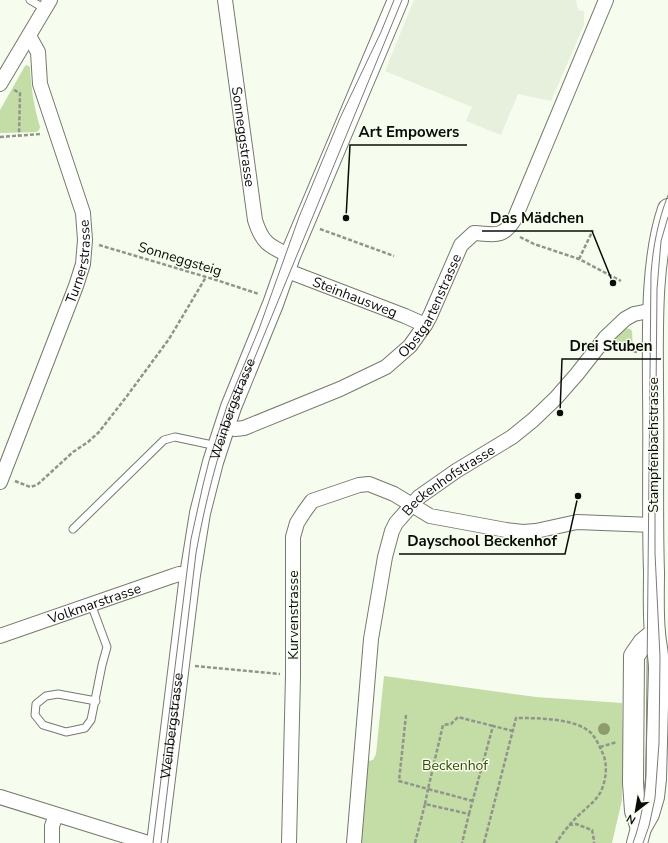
<svg xmlns="http://www.w3.org/2000/svg" width="668" height="843" viewBox="0 0 668 843" font-family="'Nunito Sans',sans-serif">
<style>
.built{fill:#e6f0dc}
.green{fill:#c4dca6}
.lines{fill:none;stroke-linecap:round;stroke-linejoin:round}
.lane-casing{stroke:#747a6d;stroke-width:9}
.street-casing{stroke:#747a6d;stroke-width:16}
.secondary-casing{stroke:#747a6d;stroke-width:22}
.path{stroke:#90958b;stroke-width:2.5;stroke-dasharray:4 2;stroke-linecap:butt}
.lane{stroke:#fff;stroke-width:7}
.street{stroke:#fff;stroke-width:14}
.secondary{stroke:#fff;stroke-width:20}
.tram{stroke:#797d74;stroke-width:1}
.tree{fill:#8c9c6b}
.labels{text-anchor:middle;dominant-baseline:central;stroke-width:3;stroke-linejoin:round;paint-order:stroke}
.street-label{font-size:14px;fill:#0a0c08;stroke:#f6fdee}
.park-label{font-size:14px;fill:#354c00;stroke:#f6fdee}
.leader{fill:none;stroke:#0a0c08;stroke-width:1.5}
.callout-dot{fill:#0a0c08;stroke:#f6fdee;stroke-width:1.5}
.callout-label{font-size:15px;text-anchor:middle;font-weight:bold;fill:#0a0c08;stroke:#f6fdee;stroke-width:3;stroke-linejoin:round;paint-order:stroke}
</style>
<rect width="100%" height="100%" fill="#f6fdee"/>
<polygon class="built" points="414,0 576,0 578,10 584,11 584,25 551,101 518,94 501,135 466,121 472,107 385,71"/>
<g class="green">
<path d="M 27,65 L 30,67 C 31,88 34,107 40,127 L 39,130 L 37,132 L 0,133 L 0,110 L 25,66 Z"/>
<polygon points="625,328 630,329 632,331 633,349 620,347 610,343"/>
<polygon points="384,676 536,697 622,703 623,741 622,800 612,843 359,843 368,761 373,760 376,754"/>
</g>
<g class="lines">
<defs>
<g id="lane">
<polyline points="30,0 45,9"/>
<polyline points="73,529 164,440 175,437 217,446"/>
<polyline points="91,604 107,647 102,665 91,720 85,728 66,732 43,725 35,715 36,704 46,696 58,694 96,701"/>
</g>
<g id="street">
<path id="s1" d="M 225,0 L 255,220 C 262,243 269,246 290,256"/>
<polyline points="0,84 50,0"/>
<path id="s2" d="M 285,270 L 405,316 L 425,325"/>
<path id="s3" d="M 224,426 L 235,429 L 244,428 L 340,389 L 386,367 L 410,346 L 425,325 L 430,316 L 461,245 L 474,233 C 494,234 502,239 514,220 L 606,0"/>
<path id="s4" d="M 0,482 L 76,286 L 83,264 L 85,240 L 83,213 L 40,84 L 38,52 L 29,36"/>
<path id="s5" d="M 0,636 L 170,577 L 179,574 L 190,575"/>
<polyline points="0,797 148,843"/>
<polyline points="52,843 52,826 56,815"/>
<polyline points="289,843 293,676 293,537 297,523 304,512 312,501 359,485 369,484 394,494 430,516 506,530 523,532 536,531 577,522 653,525"/>
<path id="s6" d="M 354,843 L 371,639 L 385,557 L 392,531 L 396,523 L 419,497 L 456,471 L 512,437 L 533,420 L 556,398 L 577,374 L 606,337 L 625,319 L 634,314 L 654,310"/>
</g>
<g id="secondary">
<polyline points="641,828 635,811 633,783 634,656 643,643 655,633"/>
<path id="s7" d="M 157,843 L 190,575 L 200,513 L 213,462 L 231,407 L 273,304 L 290,256 L 398,0"/>
<path d="M 637,843 L 641,828 L 649,814 L 654,797 L 656,779 L 659,669 C 659,656 656,645 655,633 C 653,613 654,592 654,572 C 652,511 654,451 653,390 C 653,334 650,262 668,209"/>
</g>
</defs>
<use href="#lane" class="lane-casing"/>
<use href="#street" class="street-casing"/>
<use href="#secondary" class="secondary-casing"/>
<g class="path">
<polyline points="14,90 20,93 19,136"/>
<polyline points="0,137 41,134"/>
<polyline points="320,229 394,256"/>
<polyline points="520,237 534,244 579,259 621,281"/>
<polyline points="99,245 213,279 259,294"/>
<polyline points="579,259 593,230"/>
<polyline points="616,348 637,352"/>
<polyline points="15,481 30,487 37,485 73,452 88,442 99,432 127,396 169,339 206,277"/>
<polyline points="195,666 280,674"/>
<polyline points="406,715 399,781 428,789 425,804"/>
<polyline points="600,747 617,742"/>
<polyline points="473,801 428,789 443,725 451,724 458,717 493,726"/>
<polyline points="469,814 493,726 513,731"/>
<polyline points="569,825 576,824 592,830 594,840 594,843"/>
<polyline points="415,843 425,804 469,814 462,843"/>
<path d="M 484,843 L 516,718 C 536,718 576,718 591,733 C 596,738 600,747 603,754 C 608,765 606,782 600,793 C 595,802 587,807 579,815 C 570,823 563,833 556,843"/>
</g>
<use href="#lane" class="lane"/>
<use href="#street" class="street"/>
<use href="#secondary" class="secondary"/>
<g class="tram">
<polyline points="153,843 191,539 203,485 209,461 227,406 259,329 299,217 340,118 381,32 394,0"/>
<path d="M 161,843 L 196,553 C 205,503 217,456 234,408 L 402,0"/>
<path d="M 633,843 C 641,821 645,799 646,775 L 651,274 C 653,246 658,221 668,195"/>
<polyline points="643,843 649,826 655,798 659,743 660,657 655,553 655,498 657,289 661,241 668,217"/>
</g>
</g>
<circle class="tree" cx="604" cy="729" r="6"/>
<g class="labels">
<g class="street-label">
<text stroke="none"><textPath href="#s1" startOffset="138">Sonneggstrasse</textPath></text>
<text transform="translate(180 259) rotate(17)">Sonneggsteig</text>
<text stroke="none"><textPath href="#s4" startOffset="235">Turnerstrasse</textPath></text>
<text stroke="none"><textPath href="#s2" startOffset="75">Steinhausweg</textPath></text>
<text stroke="none"><textPath href="#s3" startOffset="252">Obstgartenstrasse</textPath></text>
<text stroke="none"><textPath href="#s7" startOffset="442">Weinbergstrasse</textPath></text>
<text transform="translate(653 445) rotate(-90)">Stampfenbachstrasse</text>
<text stroke="none"><textPath href="#s6" startOffset="392">Beckenhofstrasse</textPath></text>
<text stroke="none"><textPath href="#s5" startOffset="100">Volkmarstrasse</textPath></text>
<text transform="translate(293 615) rotate(-90)">Kurvenstrasse</text>
<text stroke="none"><textPath href="#s7" startOffset="118">Weinbergstrasse</textPath></text>
</g>
<g class="park-label">
<text x="455" y="765">Beckenhof</text>
</g>
</g>
<path class="leader" d="M346 218L350 145H467M613 283L592 231H482M560 413L562 359H661M578 496L565 554H399"/>
<g class="callout-dot">
<circle cx="346" cy="218" r="4"/>
<circle cx="613" cy="283" r="4"/>
<circle cx="560" cy="413" r="4"/>
<circle cx="578" cy="496" r="4"/>
</g>
<g class="callout-label">
<text x="409" y="137">Art Empowers</text>
<text x="537" y="223">Das Mädchen</text>
<text x="611" y="351">Drei Stuben</text>
<text x="482" y="546">Dayschool Beckenhof</text>
</g>
<g transform="translate(636 811) rotate(211)" stroke="#f6fdee" stroke-width="3" paint-order="stroke">
<path d="M0-3L7 15L0 10L-7 15Z" fill="#0a0c08"/>
<text y="-6" font-size="11" font-weight="bold" text-anchor="middle" fill="#0a0c08">N</text>
</g>
</svg>
